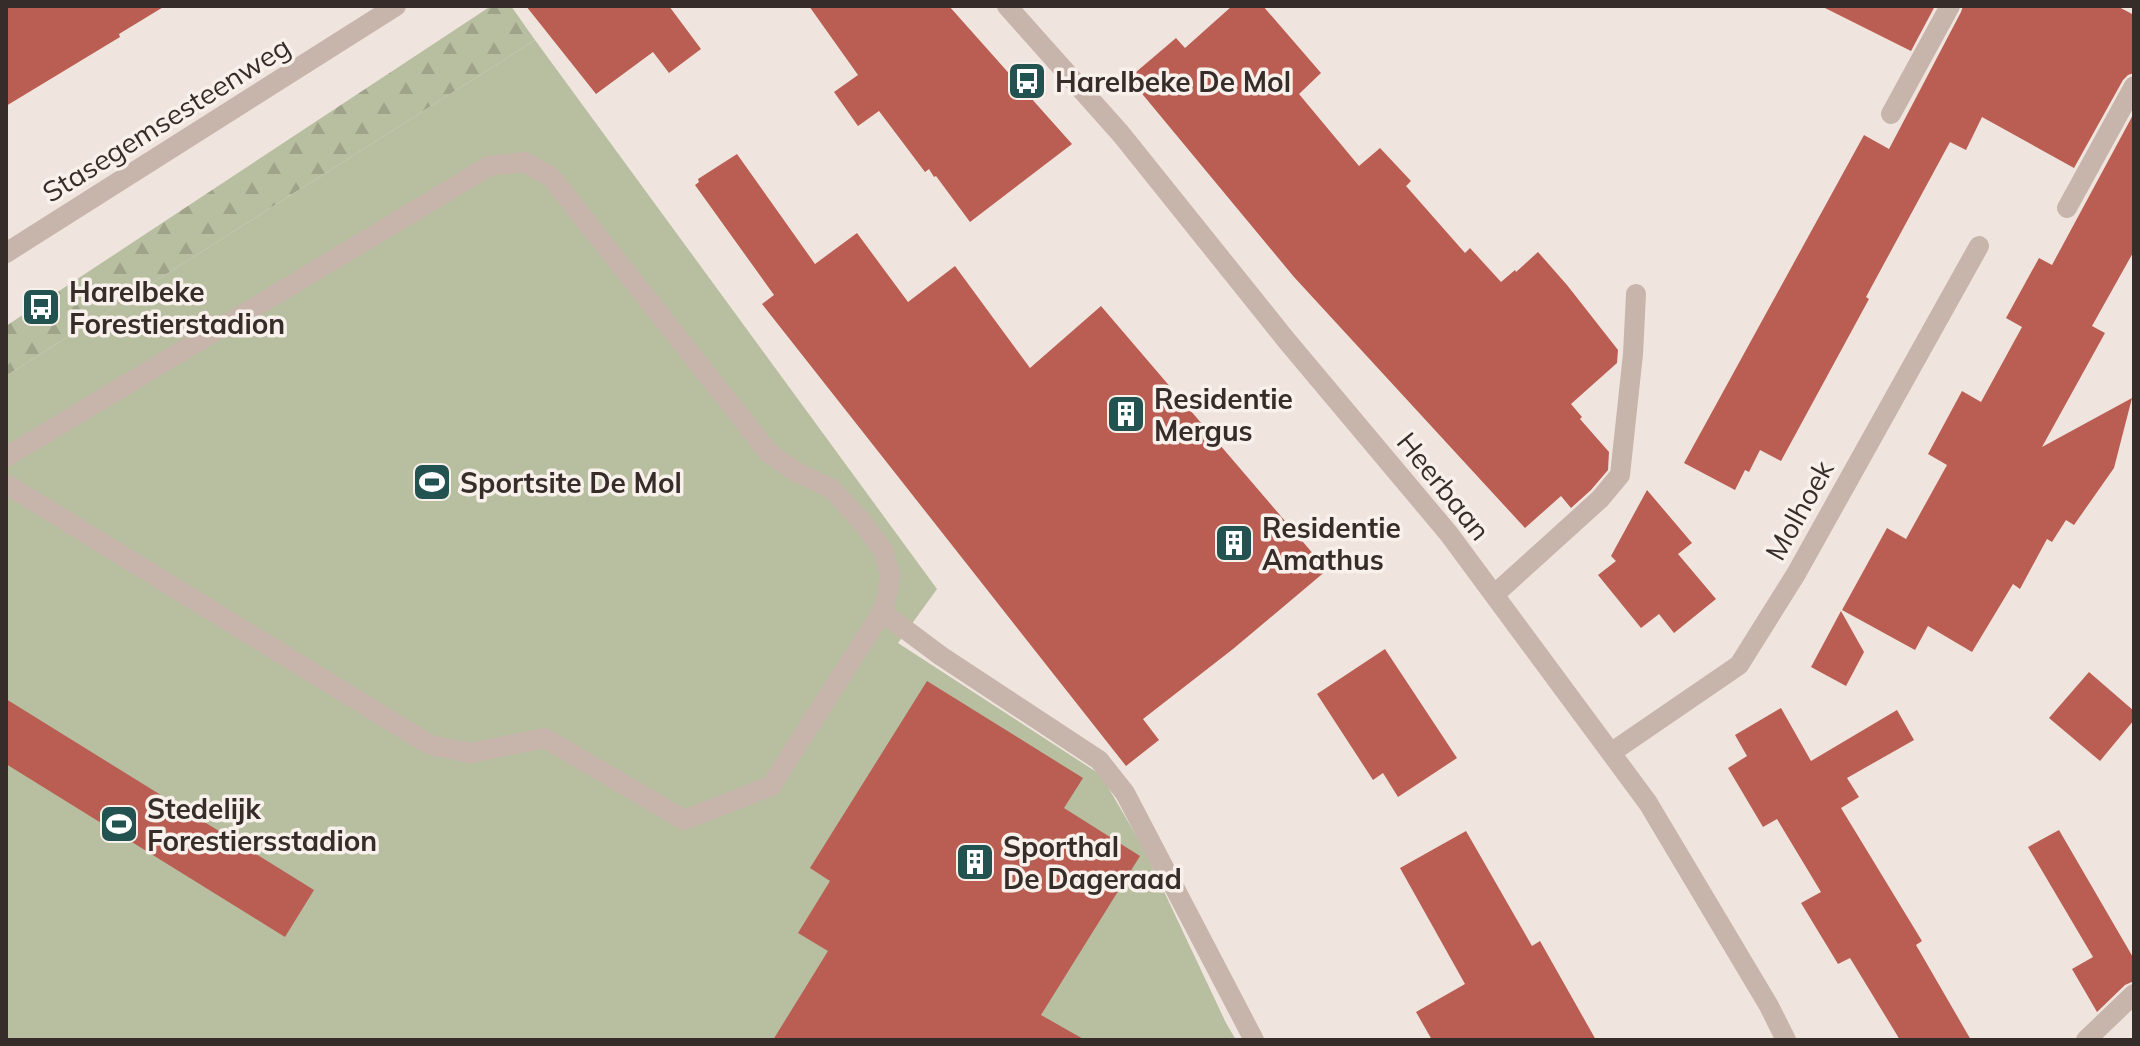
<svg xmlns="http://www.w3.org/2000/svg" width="2140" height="1046" viewBox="0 0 2140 1046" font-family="Mulish,sans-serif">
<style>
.forest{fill:url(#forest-firs)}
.garden{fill:#b8bea0}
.building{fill:#ba5e53}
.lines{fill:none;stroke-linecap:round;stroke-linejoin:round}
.service{stroke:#c7b4ab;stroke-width:20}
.minor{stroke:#c7b4ab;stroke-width:20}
.tertiary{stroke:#c7b4ab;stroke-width:20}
.labels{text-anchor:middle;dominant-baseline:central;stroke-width:7;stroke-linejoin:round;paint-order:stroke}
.poi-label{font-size:28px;font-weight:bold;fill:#362c2a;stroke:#f8f0ea;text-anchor:start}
.street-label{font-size:28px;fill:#362c2a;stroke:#f8f0ea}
</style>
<defs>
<pattern id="forest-firs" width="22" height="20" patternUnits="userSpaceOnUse" patternTransform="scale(2)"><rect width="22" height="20" fill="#b8bea0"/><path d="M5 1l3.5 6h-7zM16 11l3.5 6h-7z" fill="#9fa38a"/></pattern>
</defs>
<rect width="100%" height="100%" fill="#f0e5de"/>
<polygon class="forest" points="491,6 511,6 535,40 6,376 6,326"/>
<polygon class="garden" points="535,40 937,589 898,643 1101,775 1144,849 1226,1023 1236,1040 6,1040 6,376"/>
<g class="building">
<polygon points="6,6 165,6 119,34 120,37 6,106"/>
<polygon points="526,6 669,6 701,49 669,73 653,52 596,94"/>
<polygon points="809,6 949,6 1072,144 970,222 936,176 934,177 929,169 925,172 879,111 858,126 834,92 858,75"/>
<polygon points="1232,6 1263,6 1321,73 1299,94 1359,166 1380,148 1411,181 1406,186 1465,253 1470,248 1501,282 1515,270 1516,272 1538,252 1567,285 1618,350 1617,363 1571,404 1582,417 1580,419 1609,452 1608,470 1591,490 1571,508 1561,496 1525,528 1294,277 1129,78 1176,38 1185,48"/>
<polygon points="1821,6 1935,6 1911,51"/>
<polygon points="1963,6 2117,6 2134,15 2134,73 2128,75 2123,80 2074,168 1982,117 1966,150 1950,142 1866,297 1869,299 1781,461 1760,450 1749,472 1745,470 1735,490 1684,463 1864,135 1889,149 1961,12"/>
<polygon points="2134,113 2134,251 2092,326 2105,333 2042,447 2132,398 2114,468 2074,525 2066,520 2052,542 2047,539 2020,589 2013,584 1972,652 1928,626 1915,650 1842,610 1887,528 1906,539 1947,465 1928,454 1962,391 1981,402 2022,327 2006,318 2039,258 2052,265"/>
<polygon points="737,154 815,264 857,233 908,302 955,266 1030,368 1101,306 1327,570 1233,649 1143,719 1159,740 1126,766 762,304 774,295 695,185 699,182 698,179"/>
<polygon points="1647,490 1692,543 1678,554 1716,599 1674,633 1659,614 1641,628 1598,575 1616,561 1611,556"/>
<polygon points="1841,611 1864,652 1846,686 1811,667"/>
<polygon points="1385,649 1457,758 1398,797 1383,773 1373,780 1317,694"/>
<polygon points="2089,672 2134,711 2134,720 2100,761 2049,718"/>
<polygon points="927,681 1083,778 1064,808 1140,856 1041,1015 1085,1040 773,1040 828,951 798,933 830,881 810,868"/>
<polygon points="6,699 314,890 285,937 6,764"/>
<polygon points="1781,708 1811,761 1897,710 1914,740 1847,778 1859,797 1841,808 1922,941 1916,945 1971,1040 1900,1040 1850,958 1838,964 1801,903 1821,892 1777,819 1763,827 1728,768 1747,756 1735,735"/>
<polygon points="2059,830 2134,959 2134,981 2125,985 2097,1012 2072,969 2093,957 2028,847"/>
<polygon points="1466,831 1532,946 1540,941 1596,1040 1432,1040 1416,1012 1465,984 1400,868"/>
</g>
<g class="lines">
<g class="service">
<polyline points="6,457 489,166 525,162 551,177 769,453 796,472 832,489 863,523 884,552 890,576 886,601 882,612 771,786 684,820 545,738 470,753 430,745 6,484"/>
<polyline points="1495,594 1600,499 1620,475 1633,354 1636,294"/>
<polyline points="882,612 941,656 1099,760 1125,793 1254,1040"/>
<polyline points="2086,1040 2134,994"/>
</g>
<g class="minor">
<polyline points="1891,114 1950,6"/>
<polyline points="2067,208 2134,86"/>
<polyline points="1612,752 1739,665 1796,574 1979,246"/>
</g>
<g class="tertiary">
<polyline points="1007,6 1121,134 1287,341 1449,534 1648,803 1769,1006 1786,1040"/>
<polyline points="6,253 396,6"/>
</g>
</g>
<defs>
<symbol id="bus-square" viewBox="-11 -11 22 22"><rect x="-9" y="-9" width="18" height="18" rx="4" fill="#235350" stroke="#f8f0ea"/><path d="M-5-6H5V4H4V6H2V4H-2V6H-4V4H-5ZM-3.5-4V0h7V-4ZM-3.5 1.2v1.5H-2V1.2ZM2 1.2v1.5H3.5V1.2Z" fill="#fff"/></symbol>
<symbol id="building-square" viewBox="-11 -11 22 22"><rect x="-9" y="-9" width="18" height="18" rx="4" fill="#235350" stroke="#f8f0ea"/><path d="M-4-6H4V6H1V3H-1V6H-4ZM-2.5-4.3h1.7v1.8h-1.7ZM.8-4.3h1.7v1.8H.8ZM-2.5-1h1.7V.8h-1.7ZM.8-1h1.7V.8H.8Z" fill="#fff"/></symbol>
<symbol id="stadium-square" viewBox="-11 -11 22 22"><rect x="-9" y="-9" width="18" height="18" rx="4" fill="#235350" stroke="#f8f0ea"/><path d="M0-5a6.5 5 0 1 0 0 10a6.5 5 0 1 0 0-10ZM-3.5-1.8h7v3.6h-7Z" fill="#fff"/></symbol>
</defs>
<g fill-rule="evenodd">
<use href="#bus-square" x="1005" y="59" width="44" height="44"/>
<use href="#bus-square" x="19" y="285" width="44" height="44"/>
<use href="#building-square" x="1104" y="392" width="44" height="44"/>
<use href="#stadium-square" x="410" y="460" width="44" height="44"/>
<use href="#building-square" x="1212" y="521" width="44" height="44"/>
<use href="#stadium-square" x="97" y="802" width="44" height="44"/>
<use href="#building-square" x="953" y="840" width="44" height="44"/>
</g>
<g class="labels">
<g class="poi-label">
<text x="1055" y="81">Harelbeke De Mol</text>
<text x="69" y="291">Harelbeke<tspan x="69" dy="32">Forestierstadion</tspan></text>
<text x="1154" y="398">Residentie<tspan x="1154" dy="32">Mergus</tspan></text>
<text x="460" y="482">Sportsite De Mol</text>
<text x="1262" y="527">Residentie<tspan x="1262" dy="32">Amathus</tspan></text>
<text x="147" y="808">Stedelijk<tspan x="147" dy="32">Forestiersstadion</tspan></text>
<text x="1003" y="846">Sporthal<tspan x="1003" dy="32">De Dageraad</tspan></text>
</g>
<g class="street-label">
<text transform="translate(166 119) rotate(-32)">Stasegemsesteenweg</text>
<text transform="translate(1444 486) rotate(51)">Heerbaan</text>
<text transform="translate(1799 510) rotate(-61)">Molhoek</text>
</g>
</g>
<rect width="2140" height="1046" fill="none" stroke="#362c2a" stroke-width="16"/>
</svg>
